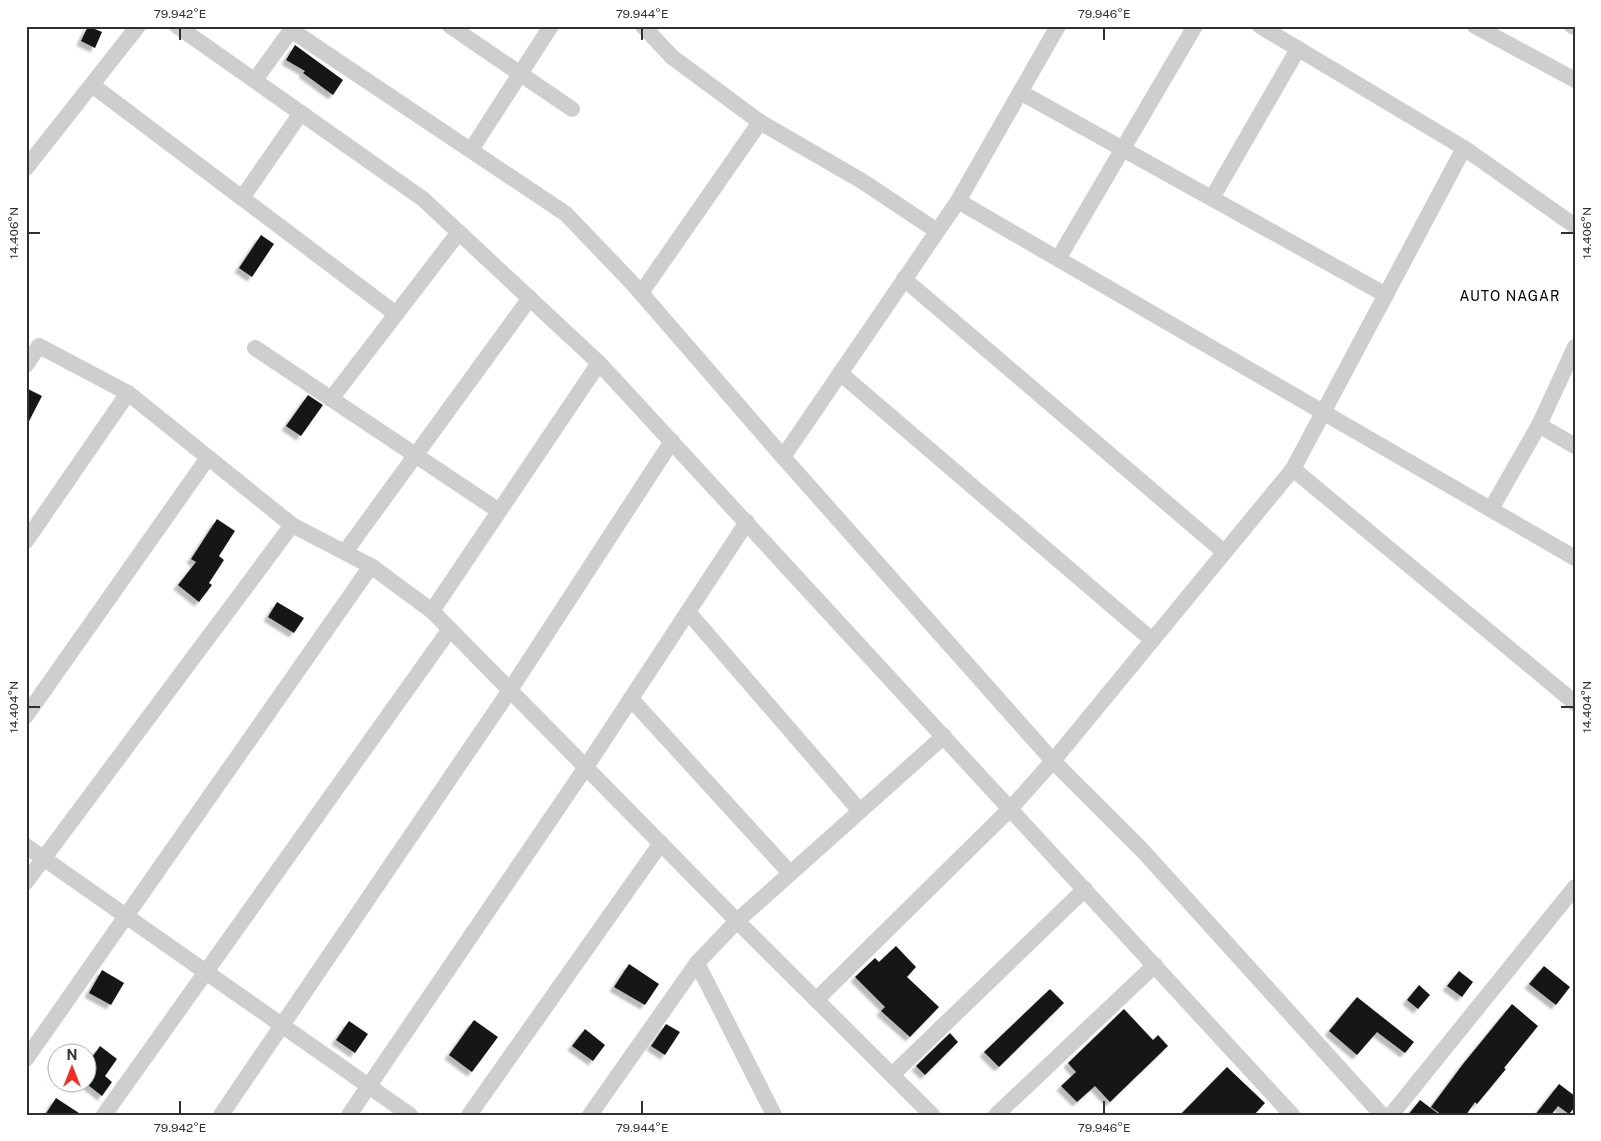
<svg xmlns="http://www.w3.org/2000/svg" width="1601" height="1141" viewBox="0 0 1601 1141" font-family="'Public Sans',sans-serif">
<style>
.building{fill:#181818;filter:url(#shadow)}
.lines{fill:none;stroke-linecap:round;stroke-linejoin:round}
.minor{stroke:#cecece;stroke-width:16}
.ticks{fill:none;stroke:#313131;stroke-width:2}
.labels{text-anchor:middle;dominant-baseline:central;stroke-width:5;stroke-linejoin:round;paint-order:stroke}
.neighbourhood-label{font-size:14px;letter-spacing:1px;fill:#000;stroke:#fff}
.neatline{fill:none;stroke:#313131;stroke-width:2}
.ticks-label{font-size:12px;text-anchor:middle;fill:#313131}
</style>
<defs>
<filter id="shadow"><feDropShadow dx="-4.5" dy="4.5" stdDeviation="1" flood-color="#0004"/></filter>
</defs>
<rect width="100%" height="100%" fill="#fff"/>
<g class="building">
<polygon points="88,26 102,32 95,48 81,41"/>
<polygon points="295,45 343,80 333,95 303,73 305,71 286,60"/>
<polygon points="261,235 274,244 252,277 239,268"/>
<polygon points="26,388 42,396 26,427"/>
<polygon points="308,395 323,405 301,436 286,426"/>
<polygon points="217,519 235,531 219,556 224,560 209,583 212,585 199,602 178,585 196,562 191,559"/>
<polygon points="277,602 304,618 294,633 268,617"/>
<polygon points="896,946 916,967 907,977 939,1007 910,1037 881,1011 885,1007 855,977 875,958 879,962"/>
<polygon points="629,964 659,984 645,1005 614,987"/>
<polygon points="1544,966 1570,987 1556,1005 1529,984"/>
<polygon points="102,970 124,983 111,1005 89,993"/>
<polygon points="1459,971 1473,982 1462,997 1447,986"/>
<polygon points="1419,985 1430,995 1418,1009 1407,1000"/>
<polygon points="1050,989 1064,1003 999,1067 984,1052"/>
<polygon points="1357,997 1414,1042 1405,1053 1377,1032 1357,1055 1329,1031"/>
<polygon points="1512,1004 1538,1026 1504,1068 1506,1069 1477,1104 1475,1102 1466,1115 1442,1115 1431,1107 1463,1064"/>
<polygon points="1124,1009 1153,1040 1158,1035 1168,1046 1110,1102 1095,1086 1077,1102 1061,1086 1076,1072 1068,1063"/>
<polygon points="474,1020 498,1037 472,1072 449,1055"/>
<polygon points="349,1021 368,1034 355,1053 336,1040"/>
<polygon points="666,1024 680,1032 665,1055 651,1046"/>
<polygon points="585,1029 605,1045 593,1061 572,1046"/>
<polygon points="950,1033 958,1042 925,1075 916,1066"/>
<polygon points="100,1046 117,1059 105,1076 112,1082 102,1096 88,1085 88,1063"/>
<polygon points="1227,1067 1265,1103 1254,1115 1180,1115"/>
<polygon points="1559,1084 1575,1096 1575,1107 1569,1114 1558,1106 1551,1115 1535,1115"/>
<polygon points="56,1098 82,1115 45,1115"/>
<polygon points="1420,1100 1440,1115 1408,1115"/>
</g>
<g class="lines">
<g class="minor">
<polyline points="177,26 423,199 599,363 1292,1115"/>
<polyline points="450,26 572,109"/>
<polyline points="643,26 672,57 760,122 862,181 937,231"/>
<polyline points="1260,26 1464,148 1575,226"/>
<polyline points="1475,26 1575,80"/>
<polyline points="1572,26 1575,27"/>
<polyline points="291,30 566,214 634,285 783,457 1053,761 1143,851 1382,1115"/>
<polyline points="255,80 294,26"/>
<polyline points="92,85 396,314"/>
<polyline points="1020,92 1386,295"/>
<polyline points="471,150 551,26"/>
<polyline points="26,168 138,26"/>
<polyline points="242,198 301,113"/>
<polyline points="1212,198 1298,49"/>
<polyline points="958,201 1575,558"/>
<polyline points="1058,259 1195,26"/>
<polyline points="904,279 1224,552"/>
<polyline points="641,293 760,122"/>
<polyline points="255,348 499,511"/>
<polyline points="599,363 432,611 737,921 932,1115"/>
<polyline points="26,365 39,346 128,393 292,525 371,566"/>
<polyline points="840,373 1152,640"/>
<polyline points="331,399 459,232"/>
<polyline points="1539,425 1575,446"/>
<polyline points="783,457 958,201 1058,26"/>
<polyline points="1293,469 1575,703"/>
<polyline points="1491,509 1539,425 1575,347"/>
<polyline points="26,541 128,393"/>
<polyline points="345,552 530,298"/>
<polyline points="688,612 860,811"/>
<polyline points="631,699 790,873"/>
<polyline points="26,716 207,459"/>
<polyline points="26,846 410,1115"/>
<polyline points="26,882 292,525"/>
<polyline points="816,1000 1011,808 1053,761 1293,469 1464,148"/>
<polyline points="26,1059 371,566 432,611"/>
<polyline points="892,1075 1085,889"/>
<polyline points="104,1115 450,629"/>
<polyline points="221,1115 510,690 672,441"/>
<polyline points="349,1115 586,767 747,522"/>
<polyline points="469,1115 661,843"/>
<polyline points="590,1115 697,963"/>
<polyline points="774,1115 697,963 737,921 944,736"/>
<polyline points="996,1115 1155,965"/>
<polyline points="1391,1115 1575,887"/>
</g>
</g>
<path class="ticks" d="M 180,28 L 180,40M 642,28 L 642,40M 1104,28 L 1104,40M 28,233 L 40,233M 1561,233 L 1574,233M 28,707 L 40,707M 1561,707 L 1574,707M 180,1101 L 180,1114M 642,1101 L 642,1114M 1104,1101 L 1104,1114"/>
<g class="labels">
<g class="neighbourhood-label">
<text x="1510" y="296">AUTO NAGAR</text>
</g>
</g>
<rect width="1601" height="1141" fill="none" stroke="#ffffff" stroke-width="55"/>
<g transform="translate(72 1068)"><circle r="24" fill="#ffffff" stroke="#adadad"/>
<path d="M0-4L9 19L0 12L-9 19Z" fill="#f52c26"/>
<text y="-8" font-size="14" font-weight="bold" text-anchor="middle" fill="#313131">N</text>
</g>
<rect x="28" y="28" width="1546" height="1086" class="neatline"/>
<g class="ticks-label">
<text x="180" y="18">79.942°E</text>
<text x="642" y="18">79.944°E</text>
<text x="1104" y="18">79.946°E</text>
<text transform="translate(14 233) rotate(-90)" y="4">14.406°N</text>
<text transform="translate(1587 233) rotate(-90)" y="4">14.406°N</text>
<text transform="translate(14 707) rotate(-90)" y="4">14.404°N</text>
<text transform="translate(1587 707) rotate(-90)" y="4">14.404°N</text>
<text x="180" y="1132">79.942°E</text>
<text x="642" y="1132">79.944°E</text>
<text x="1104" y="1132">79.946°E</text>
</g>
</svg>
